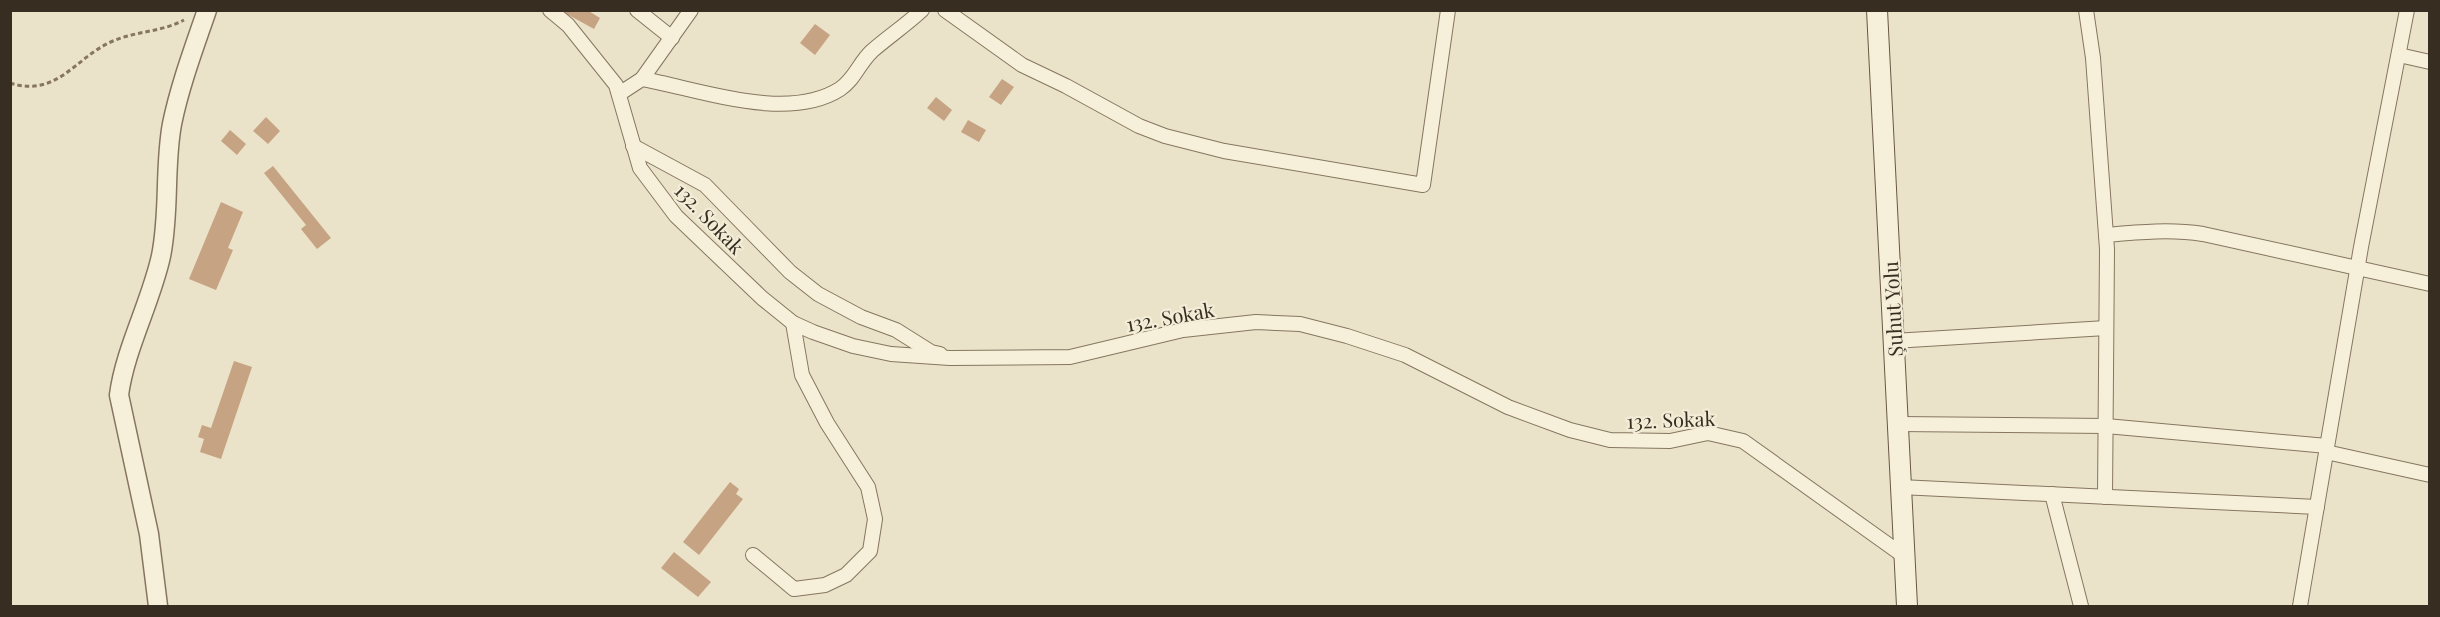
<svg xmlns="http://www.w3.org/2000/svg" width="2440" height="617" viewBox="0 0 2440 617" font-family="'Playfair Display',serif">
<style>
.building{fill:#c6a382}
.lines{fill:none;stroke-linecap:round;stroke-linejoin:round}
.minor-casing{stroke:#86765f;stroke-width:16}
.tertiary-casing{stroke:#86765f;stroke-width:21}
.secondary-casing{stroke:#685842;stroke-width:22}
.path{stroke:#86765f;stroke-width:3;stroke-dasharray:4.5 3;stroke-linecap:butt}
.minor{stroke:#f6f0db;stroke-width:14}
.tertiary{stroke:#f6f0db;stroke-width:18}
.secondary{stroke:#f6f0db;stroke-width:20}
.labels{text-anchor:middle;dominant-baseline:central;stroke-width:4.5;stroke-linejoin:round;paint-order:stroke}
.street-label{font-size:20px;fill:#372e21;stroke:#f3edd8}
</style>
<rect width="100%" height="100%" fill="#ebe3c9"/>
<g class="building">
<polygon points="567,10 587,10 600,18 594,29 565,13"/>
<polygon points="815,24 830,35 815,55 800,43"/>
<polygon points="1002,79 1014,87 1001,105 989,97"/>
<polygon points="936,97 952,110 944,121 927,108"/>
<polygon points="266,117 280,131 268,144 253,131"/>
<polygon points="968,120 986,130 979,142 961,132"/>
<polygon points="230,130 246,144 237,155 221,141"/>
<polygon points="273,166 331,238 317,249 301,229 306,225 264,173"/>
<polygon points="221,202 243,212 228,248 233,250 216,290 189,279"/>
<polygon points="234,361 252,367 221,459 200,452 204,439 198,437 202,425 211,428"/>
<polygon points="730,482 739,489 736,494 743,499 699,555 683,542"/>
<polygon points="674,552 711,582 698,597 661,568"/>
</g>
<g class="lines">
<defs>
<g id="minor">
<polyline points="550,10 568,25 616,85 640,168 676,216 762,298 793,323 813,332 853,346 891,354 950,358 1070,357 1183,330 1256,322 1300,324 1347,336 1405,355 1508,407 1570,430 1610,440 1670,441 1708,433 1743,441 1904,556"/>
<polyline points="637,10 672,38"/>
<polyline points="945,10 1022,65 1066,86 1139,126 1165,136 1224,151 1423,185 1448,10"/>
<polyline points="2086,10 2093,58 2107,249 2105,497"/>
<polyline points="2399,55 2430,62"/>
<polyline points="642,79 691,10"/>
<path d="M 619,94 L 642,79 C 699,89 787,123 840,89 C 855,79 859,63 872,51 C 888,37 906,25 922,10"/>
<polyline points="633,146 705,185 790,272 818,294 861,317 896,330 931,352 940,354"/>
<path d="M 2106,235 C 2139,232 2171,229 2203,234 L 2430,284"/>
<polyline points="1893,341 2106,328"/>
<polyline points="1897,424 2106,426 2327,446"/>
<polyline points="2326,452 2430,475"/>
<polyline points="1900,487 2317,507"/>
<polyline points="2052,494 2081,606"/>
<polyline points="753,555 794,589 825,585 846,575 870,551 875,519 868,487 827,423 802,375 793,323"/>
<polyline points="2300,606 2361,247 2407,10"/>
</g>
<path id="tertiary" d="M 158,606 L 149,534 L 119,395 C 125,349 151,302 161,256 C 170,212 164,167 172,124 C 180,85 194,48 207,10"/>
<polyline id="secondary" points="1877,10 1907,606"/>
</defs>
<use href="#minor" class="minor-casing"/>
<use href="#tertiary" class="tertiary-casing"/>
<use href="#secondary" class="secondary-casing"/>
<path class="path" d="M 10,83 C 58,98 75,57 113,41 C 136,31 162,32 184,20"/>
<use href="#minor" class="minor"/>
<use href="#tertiary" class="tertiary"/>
<use href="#secondary" class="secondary"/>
</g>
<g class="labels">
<g class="street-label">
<text transform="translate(710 218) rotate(46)">132. Sokak</text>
<text transform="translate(1892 309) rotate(-93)">Şuhut Yolu</text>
<text transform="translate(1170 316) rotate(-10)">132. Sokak</text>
<text transform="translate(1671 419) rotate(-2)">132. Sokak</text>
</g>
</g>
<rect width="2440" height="617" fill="none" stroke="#372e21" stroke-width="24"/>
</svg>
